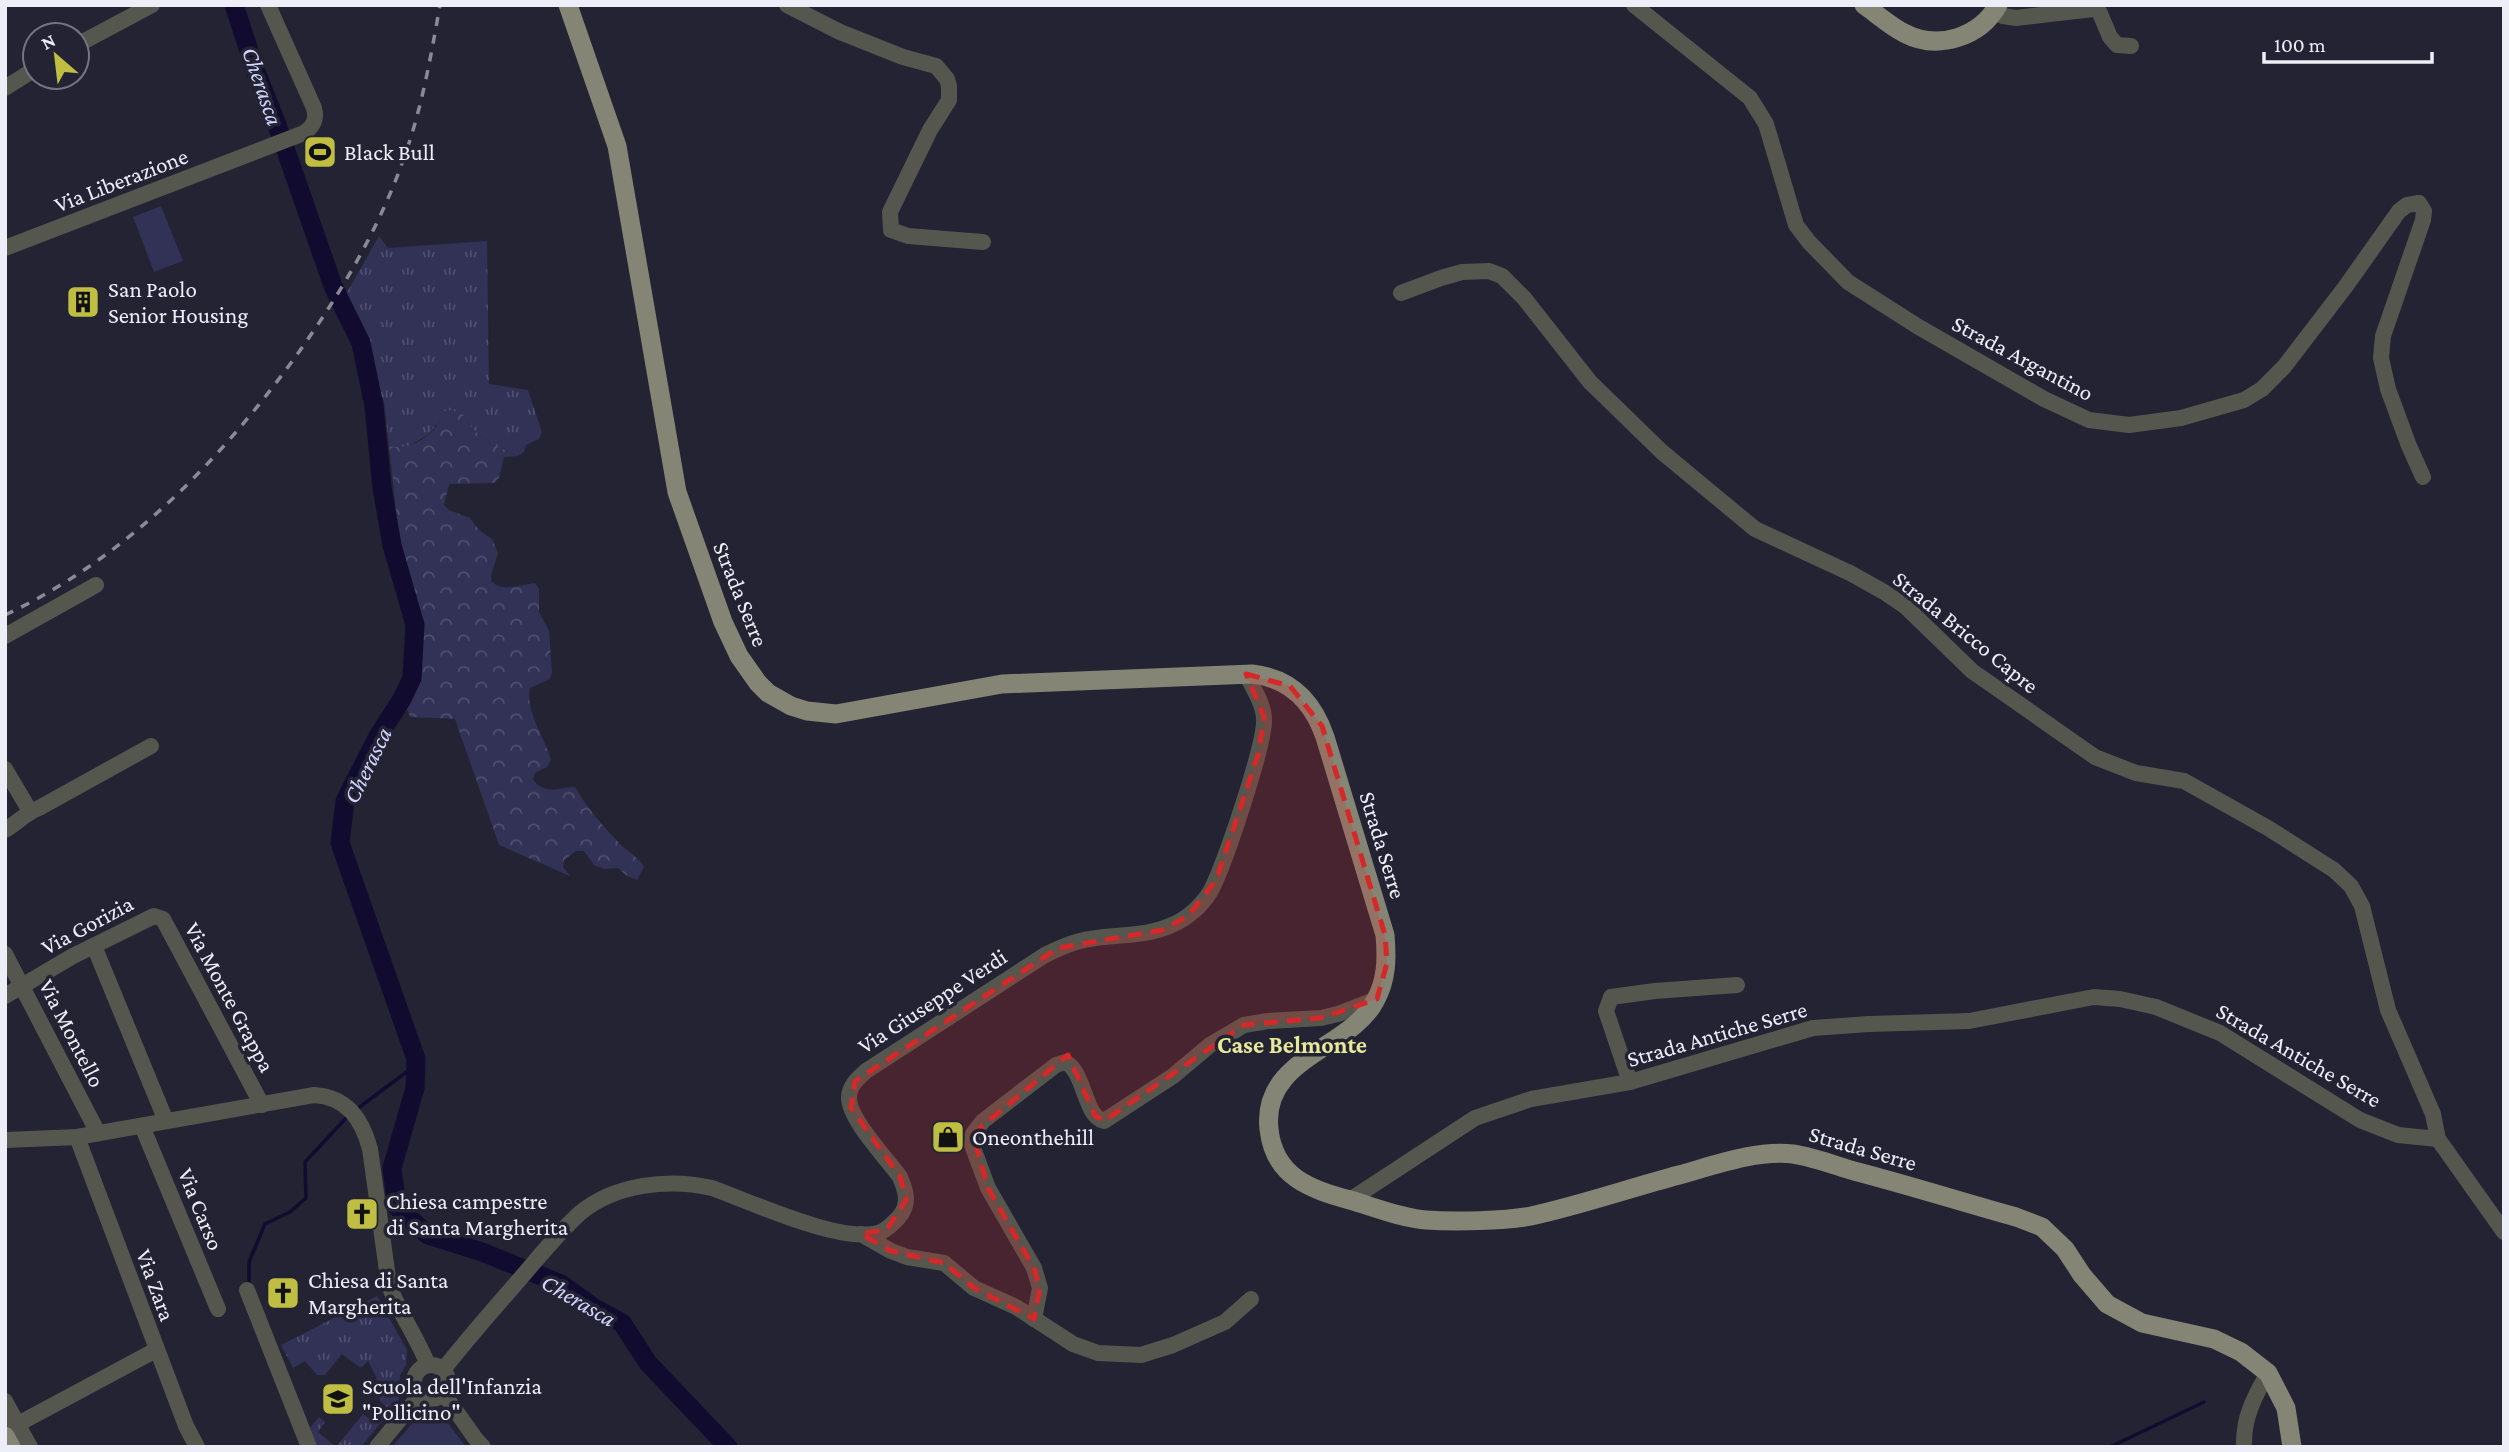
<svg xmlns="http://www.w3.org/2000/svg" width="2509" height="1452" viewBox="0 0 2509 1452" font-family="'Crimson Pro',serif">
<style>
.grass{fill:url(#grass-tufts)}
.forest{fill:url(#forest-crowns)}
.garden{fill:#323156}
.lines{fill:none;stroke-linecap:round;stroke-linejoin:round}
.stream{stroke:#110c2f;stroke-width:3.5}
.river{stroke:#110c2f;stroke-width:19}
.minor{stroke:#55564d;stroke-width:16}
.major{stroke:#848574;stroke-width:19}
.rail{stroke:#8a8a97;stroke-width:3.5;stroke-dasharray:9 9;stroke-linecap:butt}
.marked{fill:#d62828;fill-opacity:0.2;stroke:#d62828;stroke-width:5;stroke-dasharray:14 9;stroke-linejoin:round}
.labels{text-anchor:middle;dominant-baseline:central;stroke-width:7;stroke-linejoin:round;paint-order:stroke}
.poi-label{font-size:23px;fill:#eeeef9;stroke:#232333;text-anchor:start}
.street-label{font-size:23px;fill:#eeeef9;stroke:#232333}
.water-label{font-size:24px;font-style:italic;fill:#d2d4fe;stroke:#232333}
.neighbourhood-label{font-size:24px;font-weight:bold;fill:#e7e99a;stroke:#232333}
</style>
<defs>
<pattern id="grass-tufts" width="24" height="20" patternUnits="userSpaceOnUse" patternTransform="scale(1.75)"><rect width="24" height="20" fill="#323156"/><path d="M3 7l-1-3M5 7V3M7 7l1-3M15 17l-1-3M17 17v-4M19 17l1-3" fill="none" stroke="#504f6f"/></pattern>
<pattern id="forest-crowns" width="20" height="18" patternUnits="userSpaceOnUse" patternTransform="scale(1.75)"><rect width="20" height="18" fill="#323156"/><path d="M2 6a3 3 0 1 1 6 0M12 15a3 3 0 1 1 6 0" fill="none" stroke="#504f6f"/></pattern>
</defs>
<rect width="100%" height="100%" fill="#232333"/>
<g class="grass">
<path d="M 379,236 L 388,248 L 487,241 L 489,384 L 528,390 L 542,432 L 539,439 L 526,445 L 524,452 L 518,456 C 496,446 475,438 464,415 L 442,418 L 428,435 L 403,449 L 389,446 L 384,402 L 345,296 Z"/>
<polygon points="377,1296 407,1350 406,1365 400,1375 399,1400 390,1410 380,1401 376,1377 368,1361 361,1368 342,1354 325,1375 317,1375 305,1361 293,1368 281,1345"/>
<polygon points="383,1410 388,1414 361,1447 317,1447 309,1429 319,1417 325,1422 318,1432 336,1447 363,1414 373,1421"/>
</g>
<path class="forest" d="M 451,410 L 464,415 C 475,438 496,446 518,456 L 504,457 L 499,478 L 494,483 L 449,484 L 444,505 L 449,510 L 470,518 L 479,530 L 492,539 L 498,553 L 491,575 L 492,582 C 503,592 521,585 535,583 L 539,589 L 539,612 L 549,631 L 552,672 L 550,679 L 530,688 C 525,712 545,737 551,760 L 547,767 L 535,773 L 533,780 C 547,796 557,787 575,787 C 587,808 603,826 620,844 C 628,852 639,857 644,867 L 637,880 L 627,876 L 618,868 L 604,869 L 594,865 L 584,851 L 576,851 L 564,860 L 563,867 L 570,876 L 499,845 L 455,719 L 410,717 L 405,703 L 414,684 L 419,635 L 417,614 L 402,564 L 389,446 C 412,451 437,435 444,411 Z"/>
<g class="garden">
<polygon points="161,206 183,261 154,272 133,217"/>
<polygon points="431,1410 441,1414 466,1447 392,1447 421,1413"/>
</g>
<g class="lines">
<g class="stream">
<polyline points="357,1109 416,1065"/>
<polyline points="249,1284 249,1262 265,1224 290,1212 306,1198 305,1162 348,1116"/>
<polyline points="2110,1447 2204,1402"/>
</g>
<polyline class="river" points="234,5 256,72 276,122 333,286 361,343 374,406 382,488 392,545 415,625 412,678 402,699 377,738 345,801 340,843 416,1059 415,1088 392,1168 397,1207 428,1235 482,1252 561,1284 593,1307 622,1323 648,1363 728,1447"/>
<g class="minor">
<polyline points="787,5 840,32 903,57 936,66 947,79 949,86 949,100 930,130 890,212 891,230 908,236 983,242"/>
<polyline points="1634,5 1750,98 1766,124 1796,225 1809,242 1848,282 1917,326 2044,399 2089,420 2129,425 2181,418 2244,400 2262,389 2284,367 2346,286 2399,211 2407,205 2419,203 2424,211 2423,220 2383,336 2381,358 2388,389 2409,446 2423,477"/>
<polyline points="1996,9 2003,16 2016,18 2093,9 2099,11 2110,37 2117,45 2131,46"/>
<polyline points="77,45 152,5"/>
<polyline points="5,88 35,69"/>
<path d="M 5,248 L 304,133 C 314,126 317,119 314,108 L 268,5"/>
<polyline points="1401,293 1441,278 1462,272 1489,271 1502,276 1524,298 1590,382 1662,452 1755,529 1850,573 1884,592 1906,607 1972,671 2095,757 2136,773 2184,781 2268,828 2334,870 2351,886 2362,906 2388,1010 2433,1114 2438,1139 2504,1232"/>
<polyline points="5,636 96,585"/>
<polyline points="5,769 30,811"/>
<path d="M 5,830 C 17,823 27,812 39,808 L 151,746"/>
<polyline points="94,946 166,1121"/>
<polyline points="5,954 98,1133"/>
<polyline points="5,996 73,956 154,916 163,919 262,1105"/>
<polyline points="1630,1082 1606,1011 1611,997 1655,991 1737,985"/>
<polyline points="142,1126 218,1309"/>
<polyline points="77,1137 186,1426 197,1447"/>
<path d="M 5,1140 L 77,1137 L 314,1095 C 347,1097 362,1119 370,1149 L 389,1285 C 399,1313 417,1337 428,1365"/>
<polyline points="1350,1200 1475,1118 1531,1099 1630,1082 1813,1028 1869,1024 1969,1021 2094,997 2120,999 2156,1007 2220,1033 2360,1120 2398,1135 2438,1139"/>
<polyline points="861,1234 891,1251 907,1257 944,1263 974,1288 1016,1307 1073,1344 1098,1353 1141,1355 1173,1345 1225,1322 1251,1299"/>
<polyline points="247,1290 309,1447"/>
<path d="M 1034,1319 L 1040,1288 L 1034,1268 L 988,1188 L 972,1145 L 973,1134 L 983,1121 L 1056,1065 L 1065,1062 C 1085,1071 1084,1117 1104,1121 L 1173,1076 L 1210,1045 L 1244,1025 L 1268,1021 L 1321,1018 L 1338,1014 L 1377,999"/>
<circle cx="431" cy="1382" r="17"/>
<path d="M 443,1370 C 467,1339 493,1310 519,1280 C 538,1258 558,1233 580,1213 C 615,1184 669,1178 712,1188 C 751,1202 839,1243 878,1233 C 886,1231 893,1223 899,1217 C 910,1204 906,1191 900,1177 C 887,1159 849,1119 849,1098 C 849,1086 857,1079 866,1071 L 1045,955 C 1059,948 1074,941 1090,939 C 1119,934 1147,937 1174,924 C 1188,918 1202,905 1210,892 C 1223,870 1266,742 1264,718 C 1263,703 1253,688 1246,674"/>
<polyline points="444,1394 475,1438 483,1447"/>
<polyline points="5,1401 30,1447"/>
<polyline points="5,1423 18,1424 156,1350"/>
<polyline points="377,1447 419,1396"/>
<path d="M 2244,1447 C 2243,1418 2254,1397 2268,1373"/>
</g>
<g class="major">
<path d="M 568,5 L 617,146 L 677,492 L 723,622 L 739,656 L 758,683 L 768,693 L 791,706 L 807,711 L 836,714 L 1002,684 L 1252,674 C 1290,678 1313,702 1325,737 L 1385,935 C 1387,958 1387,980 1375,1001 C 1350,1049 1261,1058 1269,1129 C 1274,1177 1310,1189 1350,1200 C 1374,1207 1401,1218 1426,1220 C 1454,1222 1505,1221 1531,1216 C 1581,1205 1630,1188 1679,1175 C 1715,1165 1755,1150 1793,1154 C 1813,1157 1834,1165 1854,1171 C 1908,1185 1962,1202 2016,1217 L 2042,1227 L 2065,1249 L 2082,1275 L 2107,1304 L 2142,1323 L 2214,1339 L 2241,1352 L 2268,1373 L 2286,1408 L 2292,1447"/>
<path d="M 1864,5 C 1877,14 1890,26 1904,33 C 1938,51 1980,37 1998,5"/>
<polyline points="5,1436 11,1447"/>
</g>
<path class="rail" d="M 5,615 C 120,561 210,471 285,371 C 337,301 384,223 410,140 C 424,96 432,50 440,5"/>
</g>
<path class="marked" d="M 1246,674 L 1290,686 L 1322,726 L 1385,935 L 1387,963 L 1377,999 L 1321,1018 L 1244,1025 L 1104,1121 L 1095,1116 L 1068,1055 L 973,1134 L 988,1188 L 1034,1268 L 1040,1288 L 1034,1319 L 974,1288 L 944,1263 L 891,1251 L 861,1234 L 887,1229 L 906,1200 L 900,1177 L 851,1108 L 855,1081 L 1058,948 L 1162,930 L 1188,916 L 1216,880 L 1258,755 L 1264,717 Z"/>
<defs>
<symbol id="stadium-square" viewBox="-11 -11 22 22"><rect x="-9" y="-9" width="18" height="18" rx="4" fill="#bfbe42" stroke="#232333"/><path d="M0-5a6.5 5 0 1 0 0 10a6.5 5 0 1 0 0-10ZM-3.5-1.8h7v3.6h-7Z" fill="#111"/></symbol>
<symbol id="building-square" viewBox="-11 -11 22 22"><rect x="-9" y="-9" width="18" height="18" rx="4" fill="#bfbe42" stroke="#232333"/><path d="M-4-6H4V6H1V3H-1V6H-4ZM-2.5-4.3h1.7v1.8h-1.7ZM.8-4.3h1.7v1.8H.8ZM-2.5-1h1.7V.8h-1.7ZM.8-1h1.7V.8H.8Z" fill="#111"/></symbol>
<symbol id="shop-square" viewBox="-11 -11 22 22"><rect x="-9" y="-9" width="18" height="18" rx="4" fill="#bfbe42" stroke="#232333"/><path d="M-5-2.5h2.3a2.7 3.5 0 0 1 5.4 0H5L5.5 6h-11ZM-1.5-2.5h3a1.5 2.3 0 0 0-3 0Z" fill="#111"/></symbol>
<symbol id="church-square" viewBox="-11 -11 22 22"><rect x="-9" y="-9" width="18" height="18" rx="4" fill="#bfbe42" stroke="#232333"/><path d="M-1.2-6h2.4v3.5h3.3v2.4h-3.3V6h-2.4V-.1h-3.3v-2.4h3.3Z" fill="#111"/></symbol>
<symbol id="school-square" viewBox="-11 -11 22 22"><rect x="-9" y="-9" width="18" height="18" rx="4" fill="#bfbe42" stroke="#232333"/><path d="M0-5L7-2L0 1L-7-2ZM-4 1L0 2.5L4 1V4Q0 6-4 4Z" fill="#111"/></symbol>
</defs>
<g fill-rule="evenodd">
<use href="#stadium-square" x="301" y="133" width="38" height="38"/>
<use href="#building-square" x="64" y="283" width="38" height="38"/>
<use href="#shop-square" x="929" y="1118" width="38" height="38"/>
<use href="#church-square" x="343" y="1195" width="38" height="38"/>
<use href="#church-square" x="264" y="1274" width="38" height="38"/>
<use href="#school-square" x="319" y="1380" width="38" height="38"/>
</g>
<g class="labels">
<g class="poi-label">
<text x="344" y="152">Black Bull</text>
<text x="108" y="289">San Paolo<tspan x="108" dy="26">Senior Housing</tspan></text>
<text x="972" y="1137">Oneonthehill</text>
<text x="386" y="1201">Chiesa campestre<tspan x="386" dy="26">di Santa Margherita</tspan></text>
<text x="308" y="1280">Chiesa di Santa<tspan x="308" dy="26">Margherita</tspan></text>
<text x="362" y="1386">Scuola dell'Infanzia<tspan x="362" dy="26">"Pollicino"</tspan></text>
</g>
<g class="street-label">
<text transform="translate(121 180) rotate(-21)">Via Liberazione</text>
<text transform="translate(2023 358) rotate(28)">Strada Argantino</text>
<text transform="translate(741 594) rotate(68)">Strada Serre</text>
<text transform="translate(1966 632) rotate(39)">Strada Bricco Capre</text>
<text transform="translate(1383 845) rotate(73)">Strada Serre</text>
<text transform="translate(87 925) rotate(-28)">Via Gorizia</text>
<text transform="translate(230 997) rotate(62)">Via Monte Grappa</text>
<text transform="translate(932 1001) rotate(-33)">Via Giuseppe Verdi</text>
<text transform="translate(72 1033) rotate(63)">Via Montello</text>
<text transform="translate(1717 1034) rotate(-16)">Strada Antiche Serre</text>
<text transform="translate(2299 1055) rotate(30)">Strada Antiche Serre</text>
<text transform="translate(1863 1148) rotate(16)">Strada Serre</text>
<text transform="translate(201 1209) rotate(68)">Via Carso</text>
<text transform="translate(156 1285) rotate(70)">Via Zara</text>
</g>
<g class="water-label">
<text transform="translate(263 86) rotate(71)">Cherasca</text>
<text transform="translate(367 765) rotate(-64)">Cherasca</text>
<text transform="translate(579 1300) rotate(30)">Cherasca</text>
</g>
<g class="neighbourhood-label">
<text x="1292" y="1044">Case Belmonte</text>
</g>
</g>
<rect width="2509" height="1452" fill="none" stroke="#eeeef9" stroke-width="14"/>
<g transform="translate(56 56) rotate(332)"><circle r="33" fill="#232333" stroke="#747482" stroke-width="2"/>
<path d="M0-5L12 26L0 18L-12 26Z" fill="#bfbe42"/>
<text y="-10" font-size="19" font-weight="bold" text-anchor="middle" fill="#eeeef9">N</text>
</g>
<path d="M2264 52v10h168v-10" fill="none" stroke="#eeeef9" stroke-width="3.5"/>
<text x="2274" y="52" font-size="21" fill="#eeeef9" stroke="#232333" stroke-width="5" paint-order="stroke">100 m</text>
</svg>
